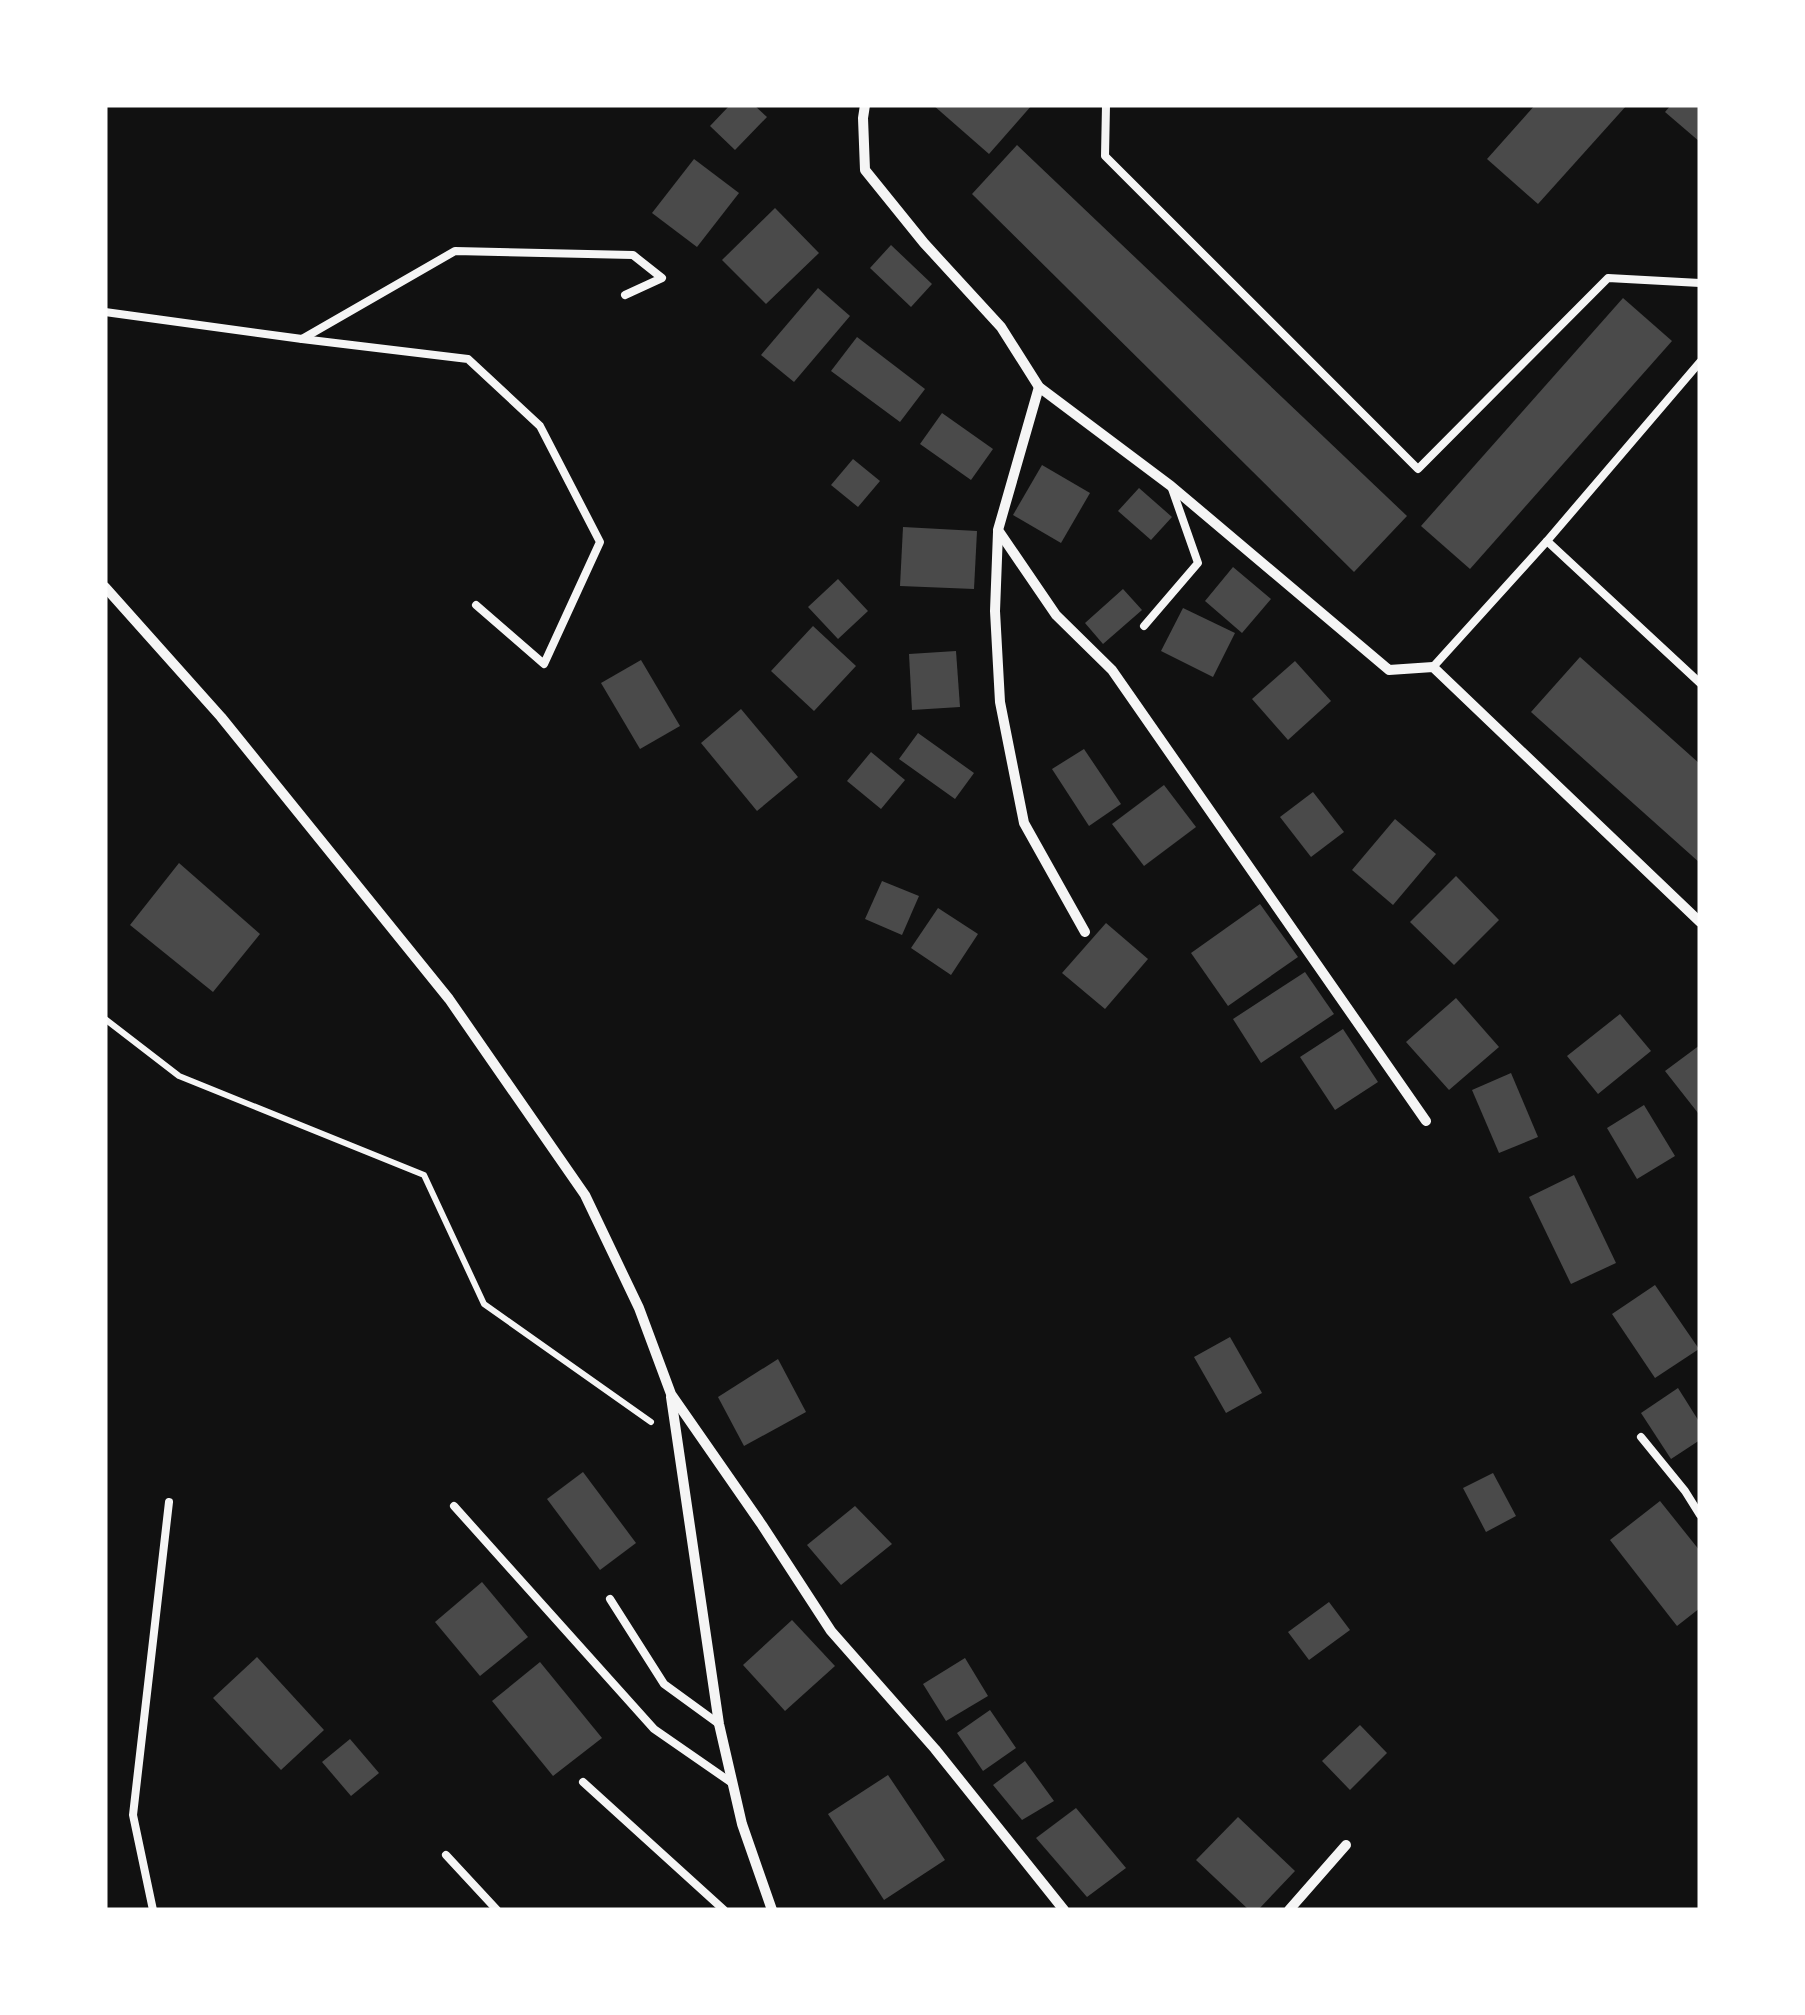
<svg xmlns="http://www.w3.org/2000/svg" width="1805" height="2015" viewBox="0 0 1805 2015" font-family="'Fira Sans Condensed',sans-serif">
<style>
.building{fill:#4a4a4a}
.lines{fill:none;stroke-linecap:round;stroke-linejoin:round}
.path{stroke:#f5f5f5;stroke-width:6}
.service{stroke:#f5f5f5;stroke-width:8}
.minor{stroke:#f5f5f5;stroke-width:10}
</style>
<rect width="100%" height="100%" fill="#111"/>
<g class="building">
<polygon points="730,105 754,105 767,117 735,150 710,126"/>
<polygon points="933,105 1032,105 989,154"/>
<polygon points="1535,105 1627,105 1538,204 1487,159"/>
<polygon points="1671,105 1700,105 1700,142 1665,112"/>
<polygon points="1017,145 1407,516 1354,572 972,194"/>
<polygon points="694,159 739,193 697,247 652,213"/>
<polygon points="775,208 819,253 766,304 722,260"/>
<polygon points="891,245 932,284 911,307 870,268"/>
<polygon points="818,288 850,316 794,382 761,355"/>
<polygon points="1623,298 1672,341 1470,569 1421,526"/>
<polygon points="857,337 925,389 900,422 831,371"/>
<polygon points="942,413 993,449 971,480 920,444"/>
<polygon points="853,459 880,481 858,507 831,485"/>
<polygon points="1042,465 1090,493 1061,543 1013,515"/>
<polygon points="1139,488 1172,517 1151,540 1118,511"/>
<polygon points="903,527 977,531 974,589 900,586"/>
<polygon points="1233,567 1271,599 1242,633 1205,601"/>
<polygon points="838,579 868,611 838,639 808,607"/>
<polygon points="1123,589 1142,610 1103,644 1085,623"/>
<polygon points="1183,608 1235,633 1213,677 1161,651"/>
<polygon points="813,626 856,666 814,711 771,671"/>
<polygon points="956,651 960,707 912,710 909,654"/>
<polygon points="1580,657 1700,764 1700,863 1531,712"/>
<polygon points="641,660 680,726 640,749 601,683"/>
<polygon points="1295,661 1331,701 1288,740 1252,699"/>
<polygon points="741,709 798,777 757,811 701,743"/>
<polygon points="918,733 974,773 955,799 899,759"/>
<polygon points="1084,749 1121,804 1089,826 1052,769"/>
<polygon points="871,752 905,780 881,809 847,781"/>
<polygon points="1164,785 1196,827 1144,866 1112,824"/>
<polygon points="1313,792 1344,832 1311,857 1280,817"/>
<polygon points="1395,819 1436,854 1393,905 1352,870"/>
<polygon points="179,863 260,934 213,992 130,925"/>
<polygon points="1456,876 1499,920 1454,965 1410,922"/>
<polygon points="882,881 919,896 902,935 865,919"/>
<polygon points="1260,904 1298,957 1228,1006 1191,953"/>
<polygon points="938,908 978,934 951,975 911,948"/>
<polygon points="1106,923 1148,959 1105,1009 1062,973"/>
<polygon points="1305,972 1334,1014 1261,1063 1233,1019"/>
<polygon points="1456,998 1499,1047 1449,1090 1406,1042"/>
<polygon points="1620,1014 1651,1051 1598,1094 1567,1056"/>
<polygon points="1343,1029 1378,1082 1335,1110 1300,1057"/>
<polygon points="1700,1045 1700,1112 1698,1113 1665,1071"/>
<polygon points="1511,1073 1538,1137 1499,1153 1472,1090"/>
<polygon points="1644,1105 1675,1156 1637,1179 1607,1128"/>
<polygon points="1574,1175 1616,1263 1571,1284 1529,1197"/>
<polygon points="1655,1285 1699,1349 1655,1378 1612,1314"/>
<polygon points="1230,1337 1262,1393 1226,1413 1194,1357"/>
<polygon points="778,1359 806,1412 744,1446 718,1397"/>
<polygon points="1678,1388 1700,1423 1700,1440 1671,1459 1641,1413"/>
<polygon points="583,1472 636,1543 600,1570 547,1499"/>
<polygon points="1493,1473 1516,1516 1486,1532 1463,1488"/>
<polygon points="1660,1501 1700,1551 1700,1608 1677,1626 1610,1540"/>
<polygon points="855,1506 892,1544 841,1585 807,1545"/>
<polygon points="482,1582 528,1637 480,1676 435,1622"/>
<polygon points="1329,1602 1350,1630 1309,1660 1288,1632"/>
<polygon points="792,1620 835,1666 785,1711 743,1665"/>
<polygon points="257,1657 324,1730 281,1770 213,1698"/>
<polygon points="965,1658 988,1696 946,1721 923,1684"/>
<polygon points="540,1662 602,1738 553,1776 492,1701"/>
<polygon points="990,1710 1016,1748 983,1771 957,1733"/>
<polygon points="1360,1725 1387,1753 1350,1790 1322,1761"/>
<polygon points="350,1739 379,1773 351,1796 322,1762"/>
<polygon points="1025,1761 1054,1801 1022,1820 993,1785"/>
<polygon points="888,1775 945,1860 884,1900 828,1814"/>
<polygon points="1076,1808 1126,1868 1087,1897 1036,1838"/>
<polygon points="1238,1817 1295,1871 1258,1910 1249,1910 1196,1860"/>
</g>
<g class="lines">
<polyline class="path" points="105,1019 179,1076 424,1175 484,1304 651,1422"/>
<g class="service">
<polyline points="1106,105 1105,156 1418,469 1608,278 1700,283"/>
<polyline points="105,312 302,339 455,251 633,255 662,278 625,295"/>
<polyline points="302,339 468,359 540,426 600,542 544,664 476,605"/>
<polyline points="1547,541 1700,683"/>
<polyline points="1144,626 1198,563 1171,486"/>
<polyline points="1433,667 1547,541 1700,362"/>
<polyline points="1641,1437 1685,1491 1700,1515"/>
<polyline points="454,1506 654,1729 732,1783"/>
<polyline points="610,1599 664,1684 719,1724"/>
<polyline points="583,1782 724,1910"/>
<polyline points="446,1855 497,1910"/>
<polyline points="153,1910 133,1815 169,1502"/>
</g>
<g class="minor">
<polyline points="865,105 863,118 865,170 924,243 1001,327 1039,387 1171,486 1389,670 1433,667 1700,922"/>
<polyline points="1039,387 998,530 1056,615 1112,670 1426,1121"/>
<polyline points="998,532 995,611 1000,702 1024,823 1085,932"/>
<polyline points="105,587 221,717 449,999 585,1195 639,1308 671,1394 762,1525 831,1631 935,1749 1064,1910"/>
<polyline points="671,1397 719,1724 742,1824 772,1910"/>
<polyline points="1289,1910 1346,1845"/>
</g>
</g>
<rect width="1805" height="2015" fill="none" stroke="#ffffff" stroke-width="215"/>
</svg>
